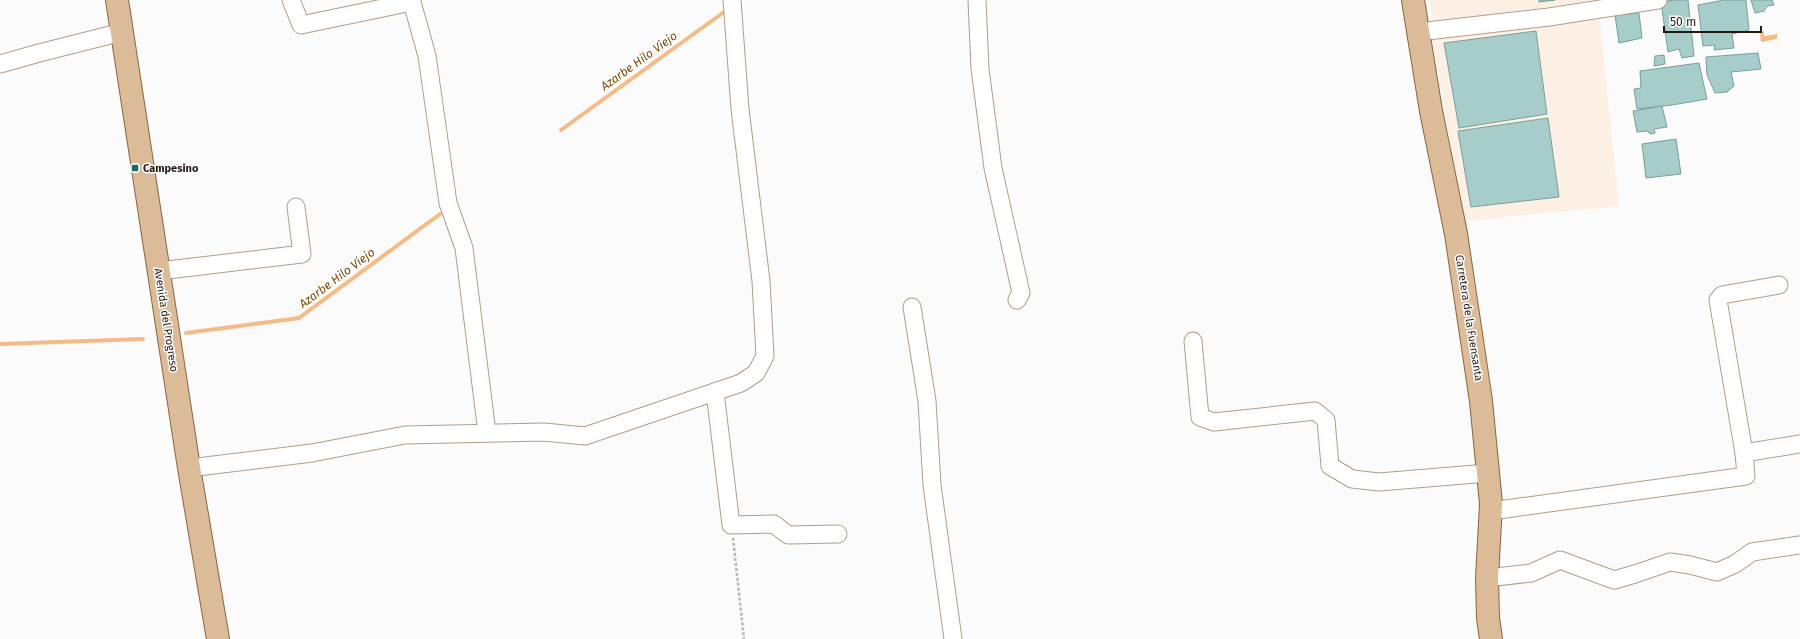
<svg xmlns="http://www.w3.org/2000/svg" width="1800" height="639" viewBox="0 0 1800 639" font-family="'Fira Sans',sans-serif">
<style>
.built{fill:#fcf0e4}
.water{fill:#f4bb86}
.lines{fill:none;stroke-linecap:round;stroke-linejoin:round}
.stream{stroke:#f4bb86;stroke-width:4}
.building{fill:#a6cdca;stroke:#799e9b}
.minor-casing{stroke:#b39c87;stroke-width:19}
.major-casing{stroke:#8c643d;stroke-width:24}
.path{stroke:#b8b5b2;stroke-width:2.5;stroke-dasharray:3 2;stroke-linecap:butt}
.minor{stroke:#fff;stroke-width:17}
.major{stroke:#dcbb99;stroke-width:22}
.poi-dot{fill:#196662;stroke:#fff;stroke-width:1.5}
.labels{text-anchor:middle;dominant-baseline:central;stroke-width:3;stroke-linejoin:round;paint-order:stroke}
.poi-label{font-size:11px;font-weight:bold;fill:#221911;stroke:#fff;text-anchor:start}
.street-label{font-size:11px;fill:#221911;stroke:#fff}
.water-label{font-size:12px;font-style:italic;fill:#7d4a06;stroke:#fff}
</style>
<rect width="100%" height="100%" fill="#fbfbfb"/>
<g class="built">
<polygon points="1429,0 1597,0 1433,23"/>
<polygon points="1599,14 1619,206 1464,221 1432,37"/>
</g>
<polygon class="water" points="1764,31 1764,36 1777,34 1777,39 1761,42 1760,32"/>
<g class="lines">
<g class="stream">
<polyline points="561,130 724,12 730,12"/>
<polyline points="186,333 299,318 440,214"/>
<polyline points="0,344 143,339"/>
</g>
</g>
<g class="building">
<polygon points="1539,0 1555,0 1539,2"/>
<polygon points="1674,0 1688,0 1694,56 1682,58 1679,49 1668,52 1661,2"/>
<polygon points="1724,0 1746,0 1749,30 1732,34 1734,48 1714,50 1715,45 1703,46 1698,5"/>
<polygon points="1751,0 1772,0 1774,5 1767,6 1764,11 1755,13"/>
<polygon points="1639,13 1642,38 1619,43 1615,15"/>
<polygon points="1536,31 1547,114 1459,128 1444,43"/>
<polygon points="1758,53 1761,69 1731,72 1734,86 1727,92 1715,93 1707,75 1706,57"/>
<polygon points="1664,55 1665,64 1654,66 1655,56"/>
<polygon points="1699,63 1707,99 1672,105 1637,109 1634,89 1641,88 1640,71"/>
<polygon points="1662,106 1667,127 1654,129 1655,133 1650,134 1648,131 1637,132 1633,111"/>
<polygon points="1548,118 1559,197 1471,207 1458,131"/>
<polygon points="1676,139 1681,174 1646,178 1642,144"/>
</g>
<g class="lines">
<defs>
<g id="minor">
<polyline points="291,0 301,25 412,2 427,56 448,203 464,248 487,433"/>
<polyline points="977,0 980,69 993,168 1021,293 1017,300"/>
<polyline points="1418,32 1549,17 1658,0"/>
<polyline points="0,64 39,53 122,32"/>
<polyline points="159,271 302,254 296,207"/>
<polyline points="912,307 927,401 932,485 953,639"/>
<polyline points="1193,341 1200,417 1214,422 1315,411 1326,420 1330,466 1352,479 1379,482 1488,473"/>
<polyline points="715,392 731,525 774,524 788,535 838,534"/>
<polyline points="1744,453 1718,300 1722,295 1779,285"/>
<polyline points="189,468 312,453 405,435 544,432 585,436 741,383 756,373 765,356 761,281 740,109 732,0"/>
<polyline points="1491,511 1746,476 1744,453 1800,444"/>
<polyline points="1487,578 1531,573 1560,560 1614,580 1635,574 1670,562 1690,565 1717,572 1735,564 1752,552 1800,545"/>
</g>
<g id="major">
<polyline points="117,0 189,468 218,639"/>
<polyline points="1413,0 1431,111 1456,234 1481,401 1491,504 1487,578 1488,618 1491,639"/>
</g>
</defs>
<use href="#minor" class="minor-casing"/>
<use href="#major" class="major-casing"/>
<polyline class="path" points="733,538 744,639"/>
<use href="#minor" class="minor"/>
<use href="#major" class="major"/>
</g>
<rect class="poi-dot" x="131" y="164" width="8" height="8" rx="2"/>
<g class="labels">
<g class="poi-label">
<text x="143" y="168">Campesino</text>
</g>
<g class="street-label">
<text transform="translate(1469 318) rotate(81)">Carretera de la Fuensanta</text>
<text transform="translate(166 320) rotate(81)">Avenida del Progreso</text>
</g>
<g class="water-label">
<text transform="translate(639 61) rotate(-36)">Azarbe Hilo Viejo</text>
<text transform="translate(337 278) rotate(-37)">Azarbe Hilo Viejo</text>
</g>
</g>
<path d="M1664 26v6h97v-6" fill="none" stroke="#221911" stroke-width="2"/>
<text x="1670" y="26" font-size="12" fill="#221911" stroke="#ffffff" stroke-width="3" paint-order="stroke">50 m</text>
</svg>
